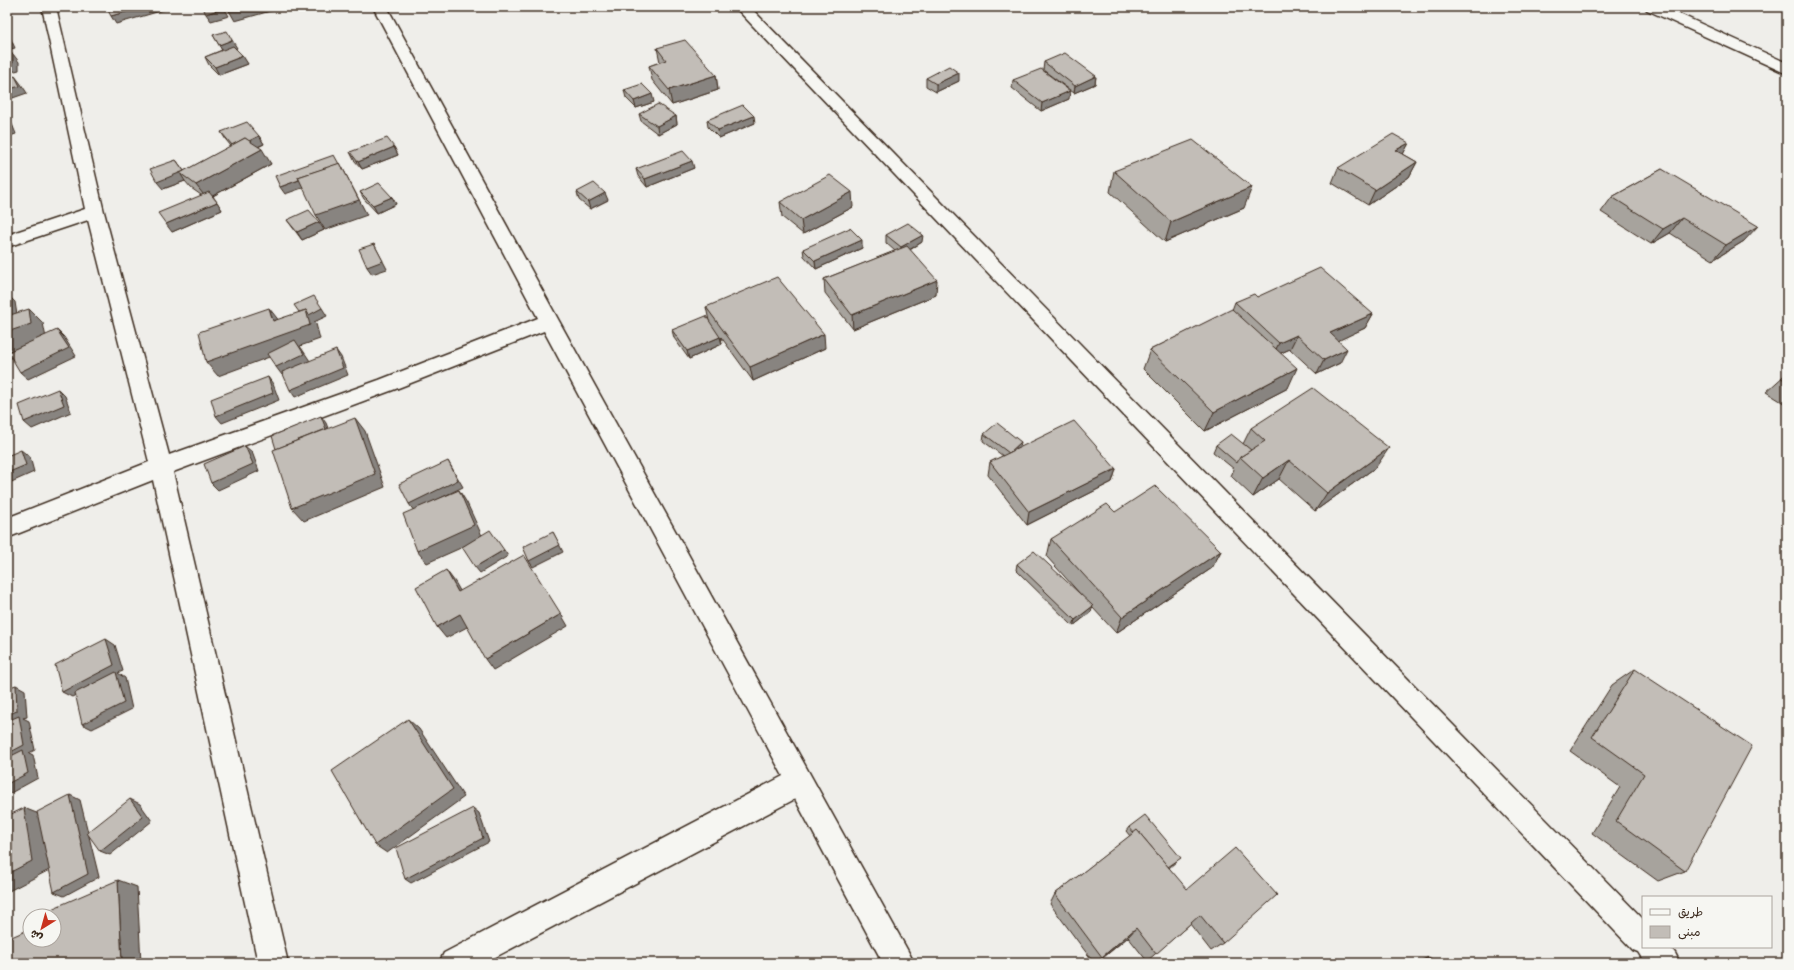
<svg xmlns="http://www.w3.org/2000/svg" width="1794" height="970" viewBox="0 0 1794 970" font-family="'Playpen Sans','Playpen Sans Arabic',sans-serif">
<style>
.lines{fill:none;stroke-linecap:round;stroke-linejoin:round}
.minor-casing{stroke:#3b2a1e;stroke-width:3}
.minor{fill:#f6f6f2;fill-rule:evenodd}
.wall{fill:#a7a39d;stroke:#3b2a1e}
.shaded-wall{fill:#888480;stroke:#3b2a1e}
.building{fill:#c2bdb7;stroke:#3b2a1e}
</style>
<rect width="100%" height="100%" fill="#efeeea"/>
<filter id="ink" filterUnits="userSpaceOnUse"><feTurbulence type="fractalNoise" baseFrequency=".025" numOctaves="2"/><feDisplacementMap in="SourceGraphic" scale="8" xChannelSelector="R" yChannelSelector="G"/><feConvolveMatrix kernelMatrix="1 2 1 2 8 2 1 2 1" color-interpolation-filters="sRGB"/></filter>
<g filter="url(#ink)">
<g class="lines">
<defs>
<g id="minor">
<polygon points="42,7 56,7 104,212 169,455 379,380 538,318 373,7 387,7 559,321 909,953 914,963 883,963 795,799 484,963 439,963 444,953 783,776 544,331 393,390 173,472 288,963 258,963 153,480 7,538 7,518 149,462 88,220 7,247 7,235 85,209"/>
<polygon points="735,7 750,7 1643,919 1643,947 1670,947 1675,953 1680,963 1645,963 1638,952 1633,950"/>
<polygon points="1645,7 1664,7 1787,63 1787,74 1647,10"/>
</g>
</defs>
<use href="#minor" class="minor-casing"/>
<use href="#minor" class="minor"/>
</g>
<g class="wall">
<polygon points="213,35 237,48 235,48 248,64 219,75 209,65 205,57 222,50"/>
<polygon points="657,48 716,75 718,90 672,105 652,80 649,66 660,62"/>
<polygon points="1044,62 1096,76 1095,84 1074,93 1043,70"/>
<polygon points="926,78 959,81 936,92 926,86"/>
<polygon points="1013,80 1069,99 1041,111 1012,88"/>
<polygon points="624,90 654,102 636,108 626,98"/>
<polygon points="639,114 676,116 677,124 658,134 641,121"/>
<polygon points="707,120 755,123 719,138 708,127"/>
<polygon points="221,132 259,136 264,144 258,147 271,164 213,196 222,210 172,232 201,195 191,188 185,181 163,189 176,160 184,171 231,146 226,140"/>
<polygon points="1409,143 1403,154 1417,162 1409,177 1368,205 1332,183 1338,168"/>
<polygon points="394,147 398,155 362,169 354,160 350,152"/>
<polygon points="694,168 647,187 638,176 636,169"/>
<polygon points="1662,169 1744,241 1713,260 1670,233 1651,244 1601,212 1612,197"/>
<polygon points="1114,171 1244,208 1165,242 1110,192"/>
<polygon points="360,192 392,197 396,204 377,213 364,199"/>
<polygon points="577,192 608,200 590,209 579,200"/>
<polygon points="780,202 853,207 803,234 782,217"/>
<polygon points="287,220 324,230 302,240"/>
<polygon points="886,235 922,242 910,250 936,295 853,329 825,293 824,279 895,251 886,243"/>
<polygon points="862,248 816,269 804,256 803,249"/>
<polygon points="1257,297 1373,314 1365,328 1338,340 1340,363 1317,374 1290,349 1281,353 1288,388 1205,431 1143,369 1150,350 1232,310 1235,302"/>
<polygon points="706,307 825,348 753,381 721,337 722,344 689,359 674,338 672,330 709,321"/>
<polygon points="1787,373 1787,405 1766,392"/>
<polygon points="1251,428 1376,467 1315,511 1279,479 1253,497 1231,476 1234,469 1213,452 1216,445 1243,444"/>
<polygon points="984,434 1021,447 1116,469 1112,482 1027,525 988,475 990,462 1003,456 983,441"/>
<polygon points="1115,512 1221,551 1212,568 1116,633 1092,607 1091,612 1073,626 1016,570 1017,564 1082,596 1047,557 1051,539"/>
<polygon points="1635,669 1685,871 1658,881 1592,833 1620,787 1570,751 1612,685"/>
<polygon points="1129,827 1177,861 1169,868 1223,943 1211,951 1190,924 1147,961 1128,937 1097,963 1094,963 1050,904 1055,894 1130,836 1126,831"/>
<polygon points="1429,957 1436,963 1420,963 1422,960"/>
</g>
<g class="shaded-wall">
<polygon points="143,7 174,7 116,24 111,16"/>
<polygon points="227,7 272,7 274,10 235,21"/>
<polygon points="224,8 229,16 211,21 206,14"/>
<polygon points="7,33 9,35 15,48 7,50"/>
<polygon points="232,40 237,48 223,52 219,45"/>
<polygon points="13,54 19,62 19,70 7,73 7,64"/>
<polygon points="243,56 248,64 219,75 215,67"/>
<polygon points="959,73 959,81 936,92 936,84"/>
<polygon points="716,75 718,90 672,105 669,90"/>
<polygon points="15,76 21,84 27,93 7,100 7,90"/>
<polygon points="1096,76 1095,84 1074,93 1075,86"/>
<polygon points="1070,91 1069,99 1041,111 1042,103"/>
<polygon points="652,94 654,102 636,108 634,101"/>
<polygon points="676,116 677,124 658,134 657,126"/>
<polygon points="754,116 755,123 719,138 718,130"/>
<polygon points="7,118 12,124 16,134 7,137"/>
<polygon points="259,136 264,144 239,155 234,147"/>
<polygon points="1409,143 1401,158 1396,150"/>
<polygon points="394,147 398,155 362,169 358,162"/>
<polygon points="262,149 271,164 207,199 196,185"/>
<polygon points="176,160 189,179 180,173 185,181 163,189 157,182"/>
<polygon points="692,161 694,168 647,187 645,179"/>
<polygon points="1417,162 1409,177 1368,205 1375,190"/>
<polygon points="340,163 367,215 325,230 316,215"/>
<polygon points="340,165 345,173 285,194 280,187"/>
<polygon points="1252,187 1244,208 1165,242 1171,222"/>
<polygon points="852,192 853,207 803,234 801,220"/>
<polygon points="605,193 608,200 590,209 588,202"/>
<polygon points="392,197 396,204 377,213 373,205"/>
<polygon points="217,202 222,210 172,232 166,224"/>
<polygon points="1682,218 1670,233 1651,244 1663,229"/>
<polygon points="319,222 324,230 302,240 297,232"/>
<polygon points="1758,226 1744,241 1713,260 1726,245"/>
<polygon points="923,235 922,242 901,255 901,247"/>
<polygon points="862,240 862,248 816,269 815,261"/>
<polygon points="374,244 387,269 372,274 367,267"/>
<polygon points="937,280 936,295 853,329 852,315"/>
<polygon points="7,294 15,302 19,328 29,309 43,323 46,338 7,352"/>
<polygon points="269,308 280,322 306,310 322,308 327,316 314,322 316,324 320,339 300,346 310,361 282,375 276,367 299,346 218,376 206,362 273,321"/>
<polygon points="1373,314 1365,328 1323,348 1330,333"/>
<polygon points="57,330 64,337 76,356 28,379 20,372"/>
<polygon points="824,334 825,348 753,381 750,367"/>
<polygon points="1297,335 1290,349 1272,357 1279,343"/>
<polygon points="720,337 722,344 689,359 687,351"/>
<polygon points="1347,349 1340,363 1317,374 1324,360"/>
<polygon points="336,350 341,357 348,375 295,397 290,390"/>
<polygon points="1297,368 1288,388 1205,431 1214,412"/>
<polygon points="268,377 273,384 279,400 222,423 216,416"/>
<polygon points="58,389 65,396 71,412 32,429 24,422"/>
<polygon points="321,416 326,423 331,436 283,457"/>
<polygon points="355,418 365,431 385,487 304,521 292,508"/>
<polygon points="1021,442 1020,449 1009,453"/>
<polygon points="245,446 252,452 259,471 218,490 211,483"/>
<polygon points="1389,448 1376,467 1315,511 1327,493"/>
<polygon points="21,450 30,457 34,472 7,484 7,473"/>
<polygon points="1289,460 1279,479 1253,497 1263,478"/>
<polygon points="448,461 463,487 414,511 409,504"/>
<polygon points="1116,469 1112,482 1027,525 1029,512"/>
<polygon points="459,490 467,503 483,538 427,563 417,551"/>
<polygon points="553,532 563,552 533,567 529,561"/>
<polygon points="504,550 508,556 480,573 475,567"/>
<polygon points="1221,551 1212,568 1116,633 1122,617"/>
<polygon points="446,570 455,582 467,603 458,592"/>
<polygon points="1093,606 1091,612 1073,626 1075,620"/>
<polygon points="460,614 469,626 446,638 437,627"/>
<polygon points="561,614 568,626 493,670 485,659"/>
<polygon points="106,639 115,645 123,671 118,673 125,678 132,709 92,729 82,724 117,674 72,697 62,692"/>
<polygon points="16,685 25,690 27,717 23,718 29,721 35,750 29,753 33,755 38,778 7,795 7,715"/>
<polygon points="408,719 419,729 464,797 387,853 375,845"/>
<polygon points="70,795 80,800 99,877 64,896 54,892"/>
<polygon points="130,799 140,804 152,821 110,855 100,851"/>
<polygon points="24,808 44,816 53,868 7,892 7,874"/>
<polygon points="473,808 479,813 489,842 411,883 405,879"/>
<polygon points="118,880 137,887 141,963 122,963"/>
<polygon points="1136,928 1128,937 1096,963 1102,957"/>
</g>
<g class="building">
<polygon points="106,7 143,7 111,16"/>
<polygon points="202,7 224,7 224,8 206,14"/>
<polygon points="227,31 232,40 219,45 213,35"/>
<polygon points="7,36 9,40 7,41"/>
<polygon points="685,40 716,75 669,90 649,66 666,60 657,48"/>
<polygon points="233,46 243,56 215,67 205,57"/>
<polygon points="1065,53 1096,76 1075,86 1044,62"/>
<polygon points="13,54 13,63 7,64 7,55"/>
<polygon points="949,66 959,73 936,84 926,78"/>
<polygon points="1041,69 1070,91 1042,103 1013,80"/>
<polygon points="15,76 20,86 7,90 7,79"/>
<polygon points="642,84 652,94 634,101 624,90"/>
<polygon points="658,104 676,116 657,126 639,114"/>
<polygon points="743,105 754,116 718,130 707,120"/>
<polygon points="7,120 10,126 7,128"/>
<polygon points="247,122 259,136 249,141 245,138 232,145 221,132"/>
<polygon points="1393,134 1409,143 1396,150 1417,162 1375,190 1338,168"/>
<polygon points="245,138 262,149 196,185 180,173"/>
<polygon points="387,138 394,147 358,162 350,152"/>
<polygon points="1193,140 1252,187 1171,222 1114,171"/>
<polygon points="683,151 692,161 645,179 636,169"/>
<polygon points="334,155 339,164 298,177 299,180 280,187 275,176"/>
<polygon points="176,160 184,171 157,182 150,169"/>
<polygon points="340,163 359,200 316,215 298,177"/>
<polygon points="1662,169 1758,226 1726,245 1682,218 1663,229 1612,197"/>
<polygon points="830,175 852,192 801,220 780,202"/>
<polygon points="379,183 392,197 373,205 360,192"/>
<polygon points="594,183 605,193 588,202 577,192"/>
<polygon points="209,192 217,202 166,224 158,213"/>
<polygon points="309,210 319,222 297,232 287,220"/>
<polygon points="908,223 923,235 901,247 886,235"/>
<polygon points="850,228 862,240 815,261 803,249"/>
<polygon points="374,244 383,261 367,267 359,249"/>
<polygon points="907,246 937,280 852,315 824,279"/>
<polygon points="1320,268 1373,314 1330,333 1347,349 1324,360 1297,335 1279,343 1235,302 1254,294 1257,297"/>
<polygon points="777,277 824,334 750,367 706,307"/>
<polygon points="314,296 322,308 309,315 306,310 299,312 294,305"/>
<polygon points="269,308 273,321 306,310 310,325 206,362 199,332"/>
<polygon points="29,309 31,324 7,332 7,316"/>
<polygon points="1232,309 1297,368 1214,412 1150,350"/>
<polygon points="706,316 720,337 687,351 672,330"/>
<polygon points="57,330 69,348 20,372 8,352"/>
<polygon points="295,340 304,354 276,367 267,354"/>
<polygon points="336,350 343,368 290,390 282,372"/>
<polygon points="1787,373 1787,381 1781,378"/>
<polygon points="268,377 273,393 216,416 211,399"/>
<polygon points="1313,388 1389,448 1327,493 1289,460 1263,478 1240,457 1265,441 1251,428"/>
<polygon points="58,389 64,405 24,422 19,405"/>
<polygon points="321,416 326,429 276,449 272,436"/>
<polygon points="355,418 375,474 292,508 273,450"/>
<polygon points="1074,421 1116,469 1029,512 990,462"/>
<polygon points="997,423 1021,442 1009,453 984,434"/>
<polygon points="1231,434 1251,450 1240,457 1237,463 1216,445"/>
<polygon points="245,446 253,464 211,483 204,464"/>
<polygon points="21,450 26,465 7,473 7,456"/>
<polygon points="448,461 458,480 409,504 399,484"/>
<polygon points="1155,486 1221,551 1122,617 1051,539 1107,504 1115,512"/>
<polygon points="459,490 474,525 417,551 403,514"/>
<polygon points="490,530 504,550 475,567 462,547"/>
<polygon points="553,532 560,545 529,561 523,547"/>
<polygon points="1034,551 1093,606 1075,620 1017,564"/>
<polygon points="524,555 561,614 485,659 460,614 437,627 416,587 446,570 458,592"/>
<polygon points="106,639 114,665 62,692 55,665"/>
<polygon points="1635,669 1752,746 1685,871 1616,821 1644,774 1592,737"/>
<polygon points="116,672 124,703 82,724 75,693"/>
<polygon points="16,685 17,711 7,715 7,688"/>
<polygon points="19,716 24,745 7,754 7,721"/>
<polygon points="408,719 453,789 375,845 332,771"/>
<polygon points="23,750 28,773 7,784 7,758"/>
<polygon points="70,795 88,874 54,892 37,812"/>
<polygon points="130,799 143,817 100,851 87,833"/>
<polygon points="24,808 32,861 7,874 7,816"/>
<polygon points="473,808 483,838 405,879 396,848"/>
<polygon points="1145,815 1181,858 1168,867 1137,830 1134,833 1129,827"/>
<polygon points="1137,830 1187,889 1235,848 1277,895 1223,943 1200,915 1156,954 1136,928 1102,957 1055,894"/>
<polygon points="118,880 122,963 7,963 7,939 30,929 30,940 54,940 54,916 49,916 49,910"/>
<polygon points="1429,957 1436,963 1425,963"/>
</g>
</g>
<rect width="1794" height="970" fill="none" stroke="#f6f6f2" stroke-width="24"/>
<rect x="12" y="12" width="1770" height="946" fill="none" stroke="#3b2a1e" stroke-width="1.5" filter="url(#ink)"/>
<rect x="1642" y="896" width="130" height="52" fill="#f6f6f2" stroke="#aba49d"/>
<rect x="1650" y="909" width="20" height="6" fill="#f6f6f2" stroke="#aba49d"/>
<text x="1678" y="916" font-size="12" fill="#3b2a1e">طريق</text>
<rect x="1650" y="926" width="20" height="12" fill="#c2bdb7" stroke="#aba49d"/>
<text x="1678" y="936" font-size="12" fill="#3b2a1e">مبنى</text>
<g transform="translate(42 928) rotate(217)"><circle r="19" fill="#f6f6f2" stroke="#aba49d"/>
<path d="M0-3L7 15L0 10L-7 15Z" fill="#c8321e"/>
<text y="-6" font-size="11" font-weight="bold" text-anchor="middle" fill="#3b2a1e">ش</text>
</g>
</svg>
